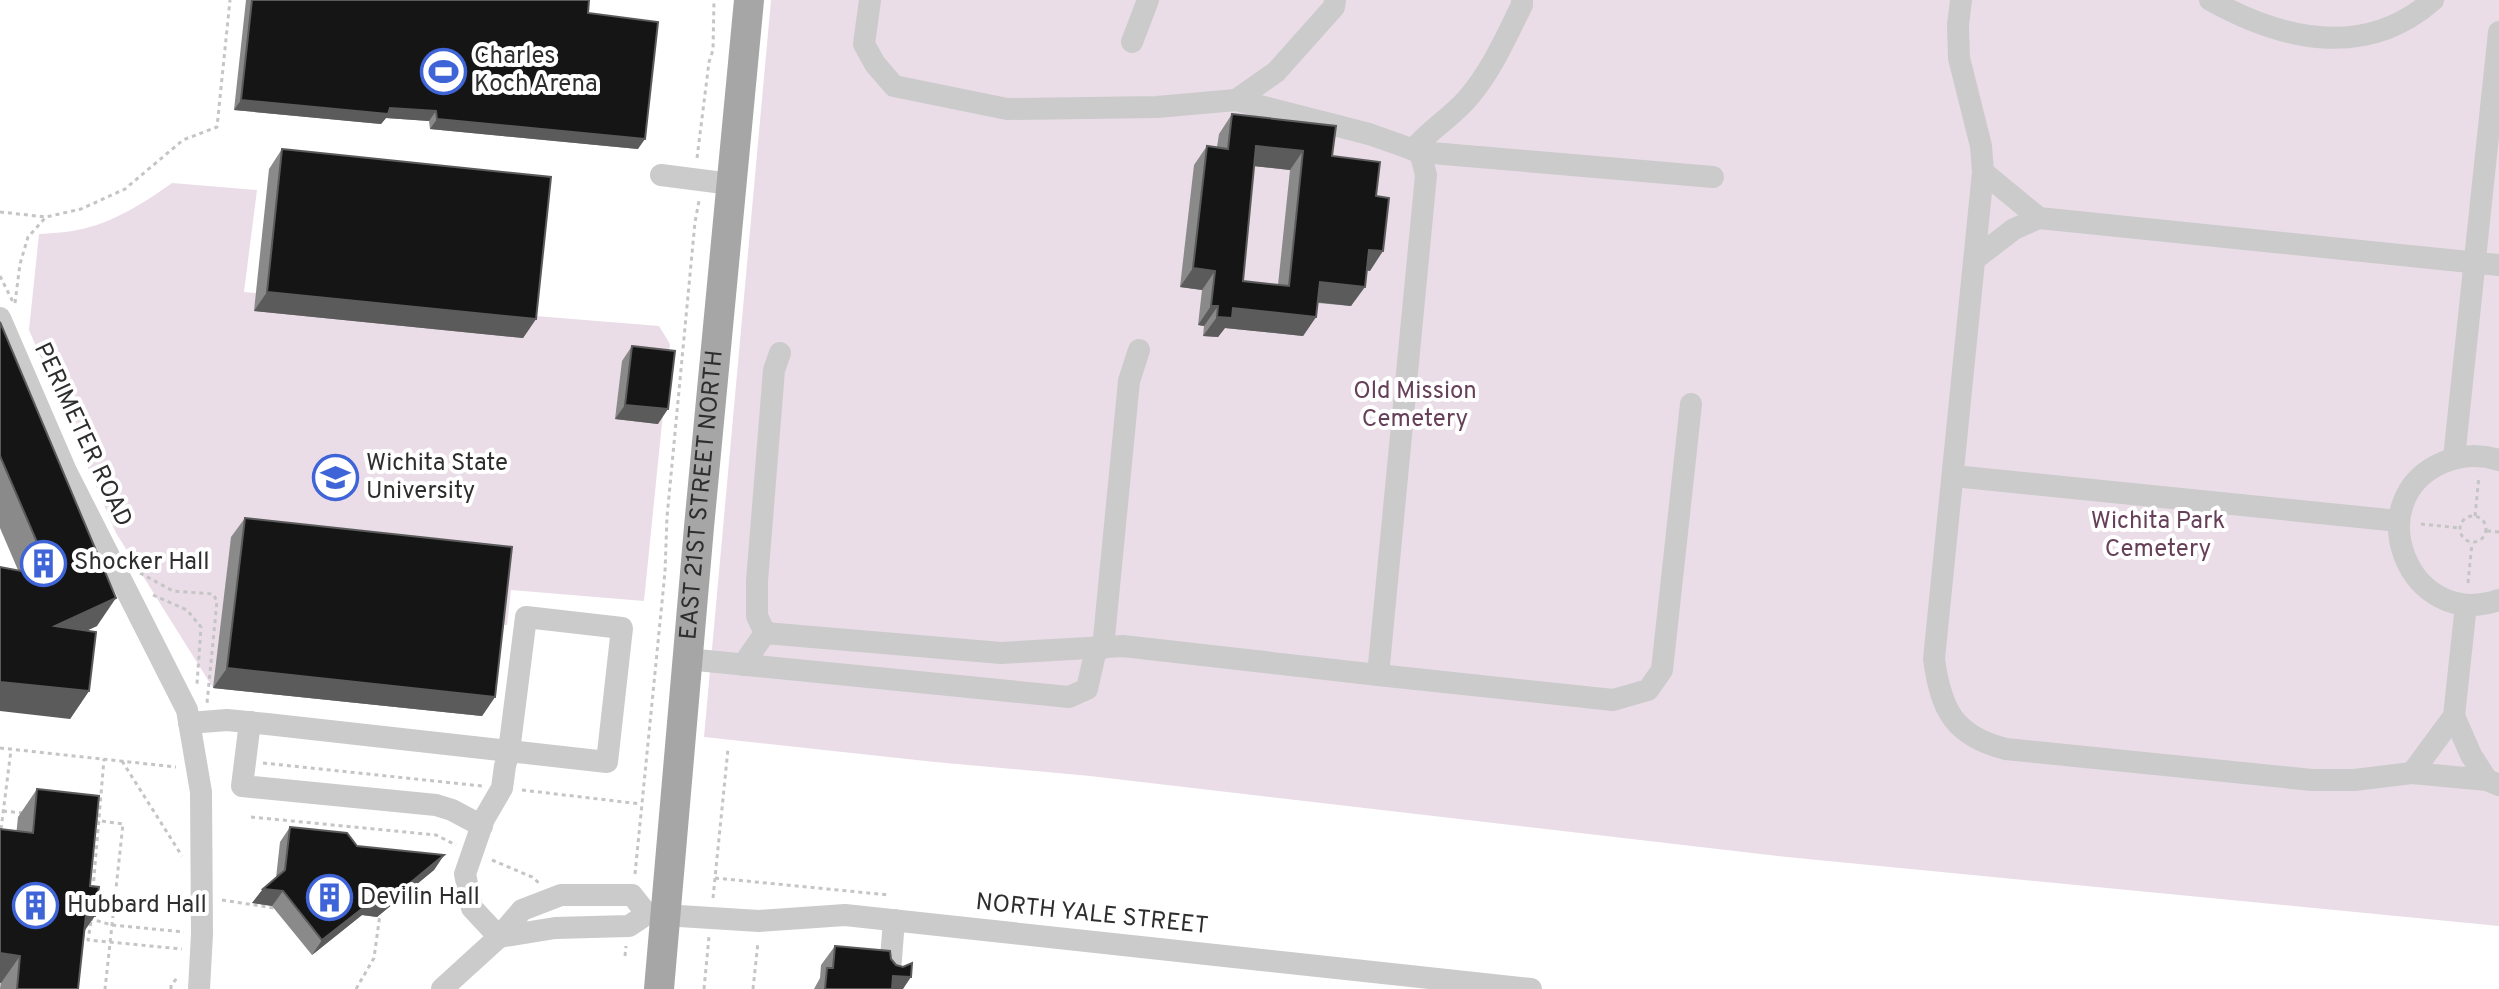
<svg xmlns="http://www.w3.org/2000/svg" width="2499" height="989" viewBox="0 0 2499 989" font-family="Overpass,sans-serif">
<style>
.green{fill:#eadde7}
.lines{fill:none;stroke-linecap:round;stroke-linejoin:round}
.path{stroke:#c5c5c5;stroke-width:3;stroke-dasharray:4 4;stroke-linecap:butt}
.minor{stroke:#cbcbcb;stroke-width:22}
.major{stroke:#a6a6a6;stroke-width:30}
.wall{fill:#8a8a8a;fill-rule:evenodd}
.shaded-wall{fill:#5b5b5b}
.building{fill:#151515;stroke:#5b5b5b;stroke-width:2;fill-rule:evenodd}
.labels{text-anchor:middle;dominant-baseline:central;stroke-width:8;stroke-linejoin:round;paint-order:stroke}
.poi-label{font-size:24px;fill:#2e2e2e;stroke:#fff;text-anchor:start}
.park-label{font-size:24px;fill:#663f58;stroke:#fff}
.street-label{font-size:24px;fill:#2e2e2e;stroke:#fff}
</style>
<rect width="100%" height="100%" fill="#fff"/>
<g class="green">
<polygon points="771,0 2499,0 2499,926 1787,857 1090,776 935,762 704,737"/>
<path d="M 172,183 L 257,190 L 244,292 L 659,326 L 670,344 L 644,601 L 511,590 L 507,625 L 493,624 L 482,716 L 213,688 L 116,533 L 29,330 L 39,234 C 51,233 64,233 77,230 C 111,224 144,203 172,183 Z"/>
</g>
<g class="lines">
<g class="path">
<polyline points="697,158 709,62 713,50 714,0"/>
<polyline points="0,212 46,217 81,209 125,189 183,140 217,127 230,0"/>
<polyline points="0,276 13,302"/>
<polyline points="15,303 20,264 28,237 46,217"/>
<polyline points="2475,516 2479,476"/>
<circle cx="2473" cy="529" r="13"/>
<polyline points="2421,524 2460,528"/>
<polyline points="2487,531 2499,532"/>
<polyline points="140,573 173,591 213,594 217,601 207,703"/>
<polyline points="2468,583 2472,543"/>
<polyline points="153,595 187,610 201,627 197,684"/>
<polyline points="0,748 176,767"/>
<polyline points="122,761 182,856"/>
<polyline points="263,763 482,786"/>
<polyline points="522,790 641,804"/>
<polyline points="3,811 23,813"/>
<polyline points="251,817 436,835 456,845"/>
<polyline points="94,820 123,824 105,989"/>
<polyline points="0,837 11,750"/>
<polyline points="492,860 532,877 539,883"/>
<polyline points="635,874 665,572 667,517 695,222 699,201"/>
<polyline points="715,878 889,895"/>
<polyline points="93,889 104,759"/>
<polyline points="713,898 728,749"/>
<polyline points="222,900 274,908"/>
<polyline points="91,917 91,919 112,925 184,932"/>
<polyline points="91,922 88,940 182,949"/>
<polyline points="625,956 626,946"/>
<polyline points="171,989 171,985 179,976"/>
<polyline points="356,989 374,958 380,914"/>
<polyline points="704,989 709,937"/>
<polyline points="753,989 758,942"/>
</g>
<g class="minor">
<polyline points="870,0 864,44 875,64 894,86 1007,109 1157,107 1236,100 1369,134 1420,152 1426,175 1378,675 1613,700 1648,690 1662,670 1691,404"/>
<path d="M 1961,0 L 1958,25 L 1959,58 L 1981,146 L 1983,172 L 1934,659 C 1941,710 1954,736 2006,749 L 2312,780 L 2354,780 L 2412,773 L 2487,780 L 2499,785"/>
<path d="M 2210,0 C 2282,40 2365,60 2433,0"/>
<polyline points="1132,42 1148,0"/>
<polyline points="1236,100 1276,72 1334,7 1335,0"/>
<path d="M 1413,150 C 1429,130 1452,117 1468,98 C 1492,70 1506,37 1522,5 L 1522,0"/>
<polyline points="1420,152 1713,177"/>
<polyline points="1983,172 2039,218"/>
<polyline points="661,175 731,184"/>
<polyline points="1975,259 2014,229 2039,218 2499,265"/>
<polyline points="0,318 66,471 187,710 201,792 202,934 199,989"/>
<polyline points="2454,458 2499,32"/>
<path d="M 2499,460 C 2481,454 2462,455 2444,462 C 2357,498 2408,632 2499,600"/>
<polyline points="1954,476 2399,521"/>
<polyline points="765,633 757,616 757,581 774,370 780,353"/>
<polyline points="1103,648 1129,381 1139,350"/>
<polyline points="687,659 1069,697 1087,689 1096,649"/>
<polyline points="743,665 765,633 1001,653 1123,646 1378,675"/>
<polyline points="2454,716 2471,755 2487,780"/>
<polyline points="250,722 242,786 436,805 452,810 482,826"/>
<path d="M 189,723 L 227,720 L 267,724 C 380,736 493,749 607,762 L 622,628 L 526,617 L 509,751 L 505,766 L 502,788 L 484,819 L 465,874 L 472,908 L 499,937"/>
<polyline points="2412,773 2454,716 2466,605"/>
<polyline points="499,937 555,928 629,926 647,914 759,921 845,915 1531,989"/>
<polyline points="890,972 894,920"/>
<polyline points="442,989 499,937 522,910 561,895 632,895 647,914"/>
</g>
<path class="major" id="s1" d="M 659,989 L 699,527 L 749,0"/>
</g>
<g class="wall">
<polygon points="246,0 589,0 588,13 638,149 430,129 429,121 386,118 381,124 234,110"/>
<path d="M 1232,114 L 1332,156 L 1376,196 L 1370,271 L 1367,270 L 1351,306 L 1318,303 L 1316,317 L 1303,336 L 1225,328 L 1218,337 L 1203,336 L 1204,326 L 1198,325 L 1202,290 L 1180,287 L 1194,165 L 1207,146 L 1217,147 L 1219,134 ZM 1254,166 L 1290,170 L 1278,285 L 1243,281 Z"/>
<polygon points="282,149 536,319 523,338 254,311 269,169"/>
<polygon points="0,322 97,626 86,631 89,691 70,719 18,570 0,528"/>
<polygon points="632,346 658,424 615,419 622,361"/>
<polygon points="245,518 495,697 482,716 213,688 231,537"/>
<polygon points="37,789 85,931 78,989 0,989 18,817"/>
<polygon points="290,827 357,846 444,855 434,870 377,917 362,915 312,955 272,906 252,903 263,889 276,878 280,842"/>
<polygon points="835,946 891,959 903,989 814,989 820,978 821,965"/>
</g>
<g class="shaded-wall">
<polygon points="241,100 390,108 436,111 429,121 386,118 381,124 234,110"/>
<polygon points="437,119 645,139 638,149 430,129"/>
<polygon points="1256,146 1303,151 1290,170 1243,165"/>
<polygon points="1369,250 1383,251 1370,271 1356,269"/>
<polygon points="1193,268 1215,271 1202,290 1180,287"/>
<polygon points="1320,282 1365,287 1351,306 1307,301"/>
<polygon points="267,292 536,319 523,338 254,311"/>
<polygon points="1211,306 1218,306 1204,326 1198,325"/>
<polygon points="1233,308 1316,317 1303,336 1225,328 1218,337 1203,336 1217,317"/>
<polygon points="625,405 668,409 658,424 615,419"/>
<polygon points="116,598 97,626 36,653 55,626"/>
<polygon points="227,668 495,697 482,716 213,688"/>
<polygon points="0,682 89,691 70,719 0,711"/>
<polygon points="444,855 434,870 377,917 362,915 312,955 322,940 372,901"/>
<polygon points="263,889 283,891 272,906 252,903"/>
<polygon points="86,915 95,916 76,943"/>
<polygon points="0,953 20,956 1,983 0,983"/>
<polygon points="893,976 911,977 903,989 884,989"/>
</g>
<g class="building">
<polygon points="252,0 589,0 588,13 658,22 645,139 437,119 436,111 390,108 388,114 241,100"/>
<path d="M 1232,114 L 1336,126 L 1332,156 L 1380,162 L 1376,196 L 1389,198 L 1383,251 L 1369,250 L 1365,287 L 1320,282 L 1316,317 L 1233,308 L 1232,318 L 1217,317 L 1218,306 L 1211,306 L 1215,271 L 1193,268 L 1207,146 L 1228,149 ZM 1256,146 L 1303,151 L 1289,286 L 1243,281 Z"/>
<polygon points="282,149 551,177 536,319 267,292"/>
<polygon points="0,322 116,598 55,626 96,632 89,691 0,682 0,567 52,577 0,456"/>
<polygon points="632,346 675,351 668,409 625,405"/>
<polygon points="245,518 512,547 495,697 227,668"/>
<polygon points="37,789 99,796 90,886 99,887 95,916 86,915 78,989 17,989 20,956 0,953 0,829 33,833"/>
<polygon points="290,827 347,833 357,846 444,855 387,902 372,901 322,940 283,891 263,889 285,870"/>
<polygon points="835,946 890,951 891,959 896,965 903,967 912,963 911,977 893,976 892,989 825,989 827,968 833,968"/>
</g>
<defs>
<symbol id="stadium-ring" viewBox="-11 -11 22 22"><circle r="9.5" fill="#fff" stroke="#3e64d7" stroke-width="1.5"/><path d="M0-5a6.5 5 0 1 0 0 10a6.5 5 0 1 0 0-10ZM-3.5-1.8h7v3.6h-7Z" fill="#3e64d7"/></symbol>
<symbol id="university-ring" viewBox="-11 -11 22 22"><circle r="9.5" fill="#fff" stroke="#3e64d7" stroke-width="1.5"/><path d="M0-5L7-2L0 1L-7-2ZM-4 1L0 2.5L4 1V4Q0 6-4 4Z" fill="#3e64d7"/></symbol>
<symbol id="building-ring" viewBox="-11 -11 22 22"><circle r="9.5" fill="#fff" stroke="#3e64d7" stroke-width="1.5"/><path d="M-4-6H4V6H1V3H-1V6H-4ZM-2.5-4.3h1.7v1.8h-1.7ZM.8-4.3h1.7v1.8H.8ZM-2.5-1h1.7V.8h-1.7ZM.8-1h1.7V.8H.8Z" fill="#3e64d7"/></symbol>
</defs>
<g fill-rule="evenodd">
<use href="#stadium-ring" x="418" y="46" width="51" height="51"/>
<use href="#university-ring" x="310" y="452" width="51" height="51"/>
<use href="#building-ring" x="18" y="538" width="51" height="51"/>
<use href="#building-ring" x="304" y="872" width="51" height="51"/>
<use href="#building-ring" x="10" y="880" width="51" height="51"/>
</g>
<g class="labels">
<g class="poi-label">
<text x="474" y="57">Charles<tspan x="474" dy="28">Koch Arena</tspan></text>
<text x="366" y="464">Wichita State<tspan x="366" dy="28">University</tspan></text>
<text x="74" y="563">Shocker Hall</text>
<text x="360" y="898">Devilin Hall</text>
<text x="67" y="906">Hubbard Hall</text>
</g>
<g class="park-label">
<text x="1415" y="392">Old Mission<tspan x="1415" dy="28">Cemetery</tspan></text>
<text x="2158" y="522">Wichita Park<tspan x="2158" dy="28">Cemetery</tspan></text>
</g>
<g class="street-label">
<text transform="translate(82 435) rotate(65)">PERIMETER ROAD</text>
<text stroke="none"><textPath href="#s1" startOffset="496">EAST 21ST STREET NORTH</textPath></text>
<text transform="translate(1092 915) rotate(6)">NORTH YALE STREET</text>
</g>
</g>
</svg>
